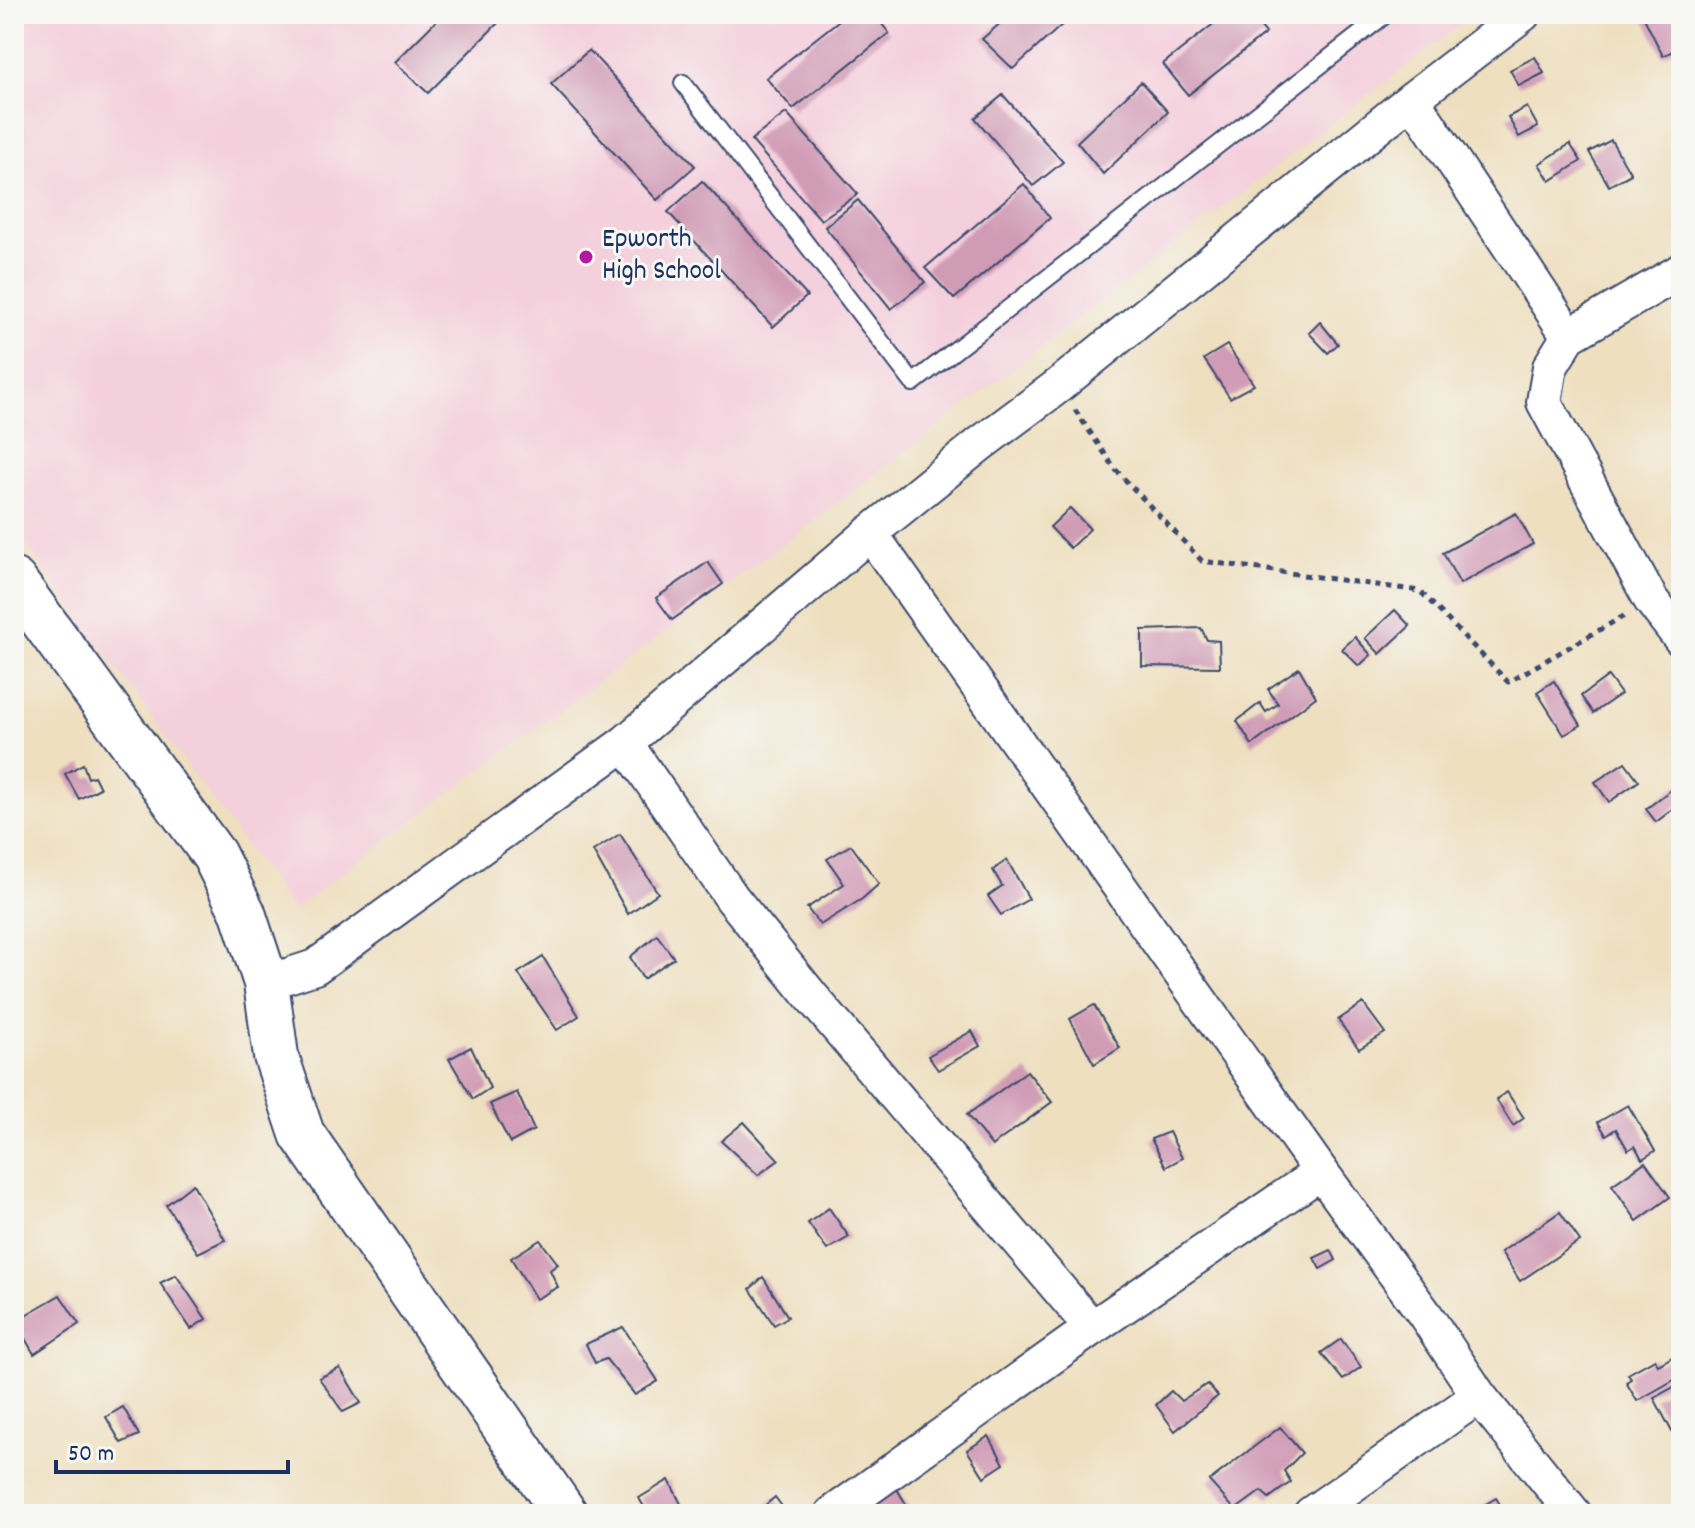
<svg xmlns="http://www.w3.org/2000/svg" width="1695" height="1528" viewBox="0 0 1695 1528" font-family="Dekko,sans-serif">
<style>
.built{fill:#f4cfdc}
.building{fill:#d09bb5}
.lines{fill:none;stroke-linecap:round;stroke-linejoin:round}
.lane-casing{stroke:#3b496d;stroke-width:20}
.street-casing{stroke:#3b496d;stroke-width:38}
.secondary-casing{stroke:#3b496d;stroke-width:48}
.path{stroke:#3b496d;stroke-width:5;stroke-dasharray:6 6;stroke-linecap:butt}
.lane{stroke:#fff;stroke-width:16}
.street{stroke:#fff;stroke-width:34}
.secondary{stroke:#fff;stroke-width:44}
.poi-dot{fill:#b5179e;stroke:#f6f6f2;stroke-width:3}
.labels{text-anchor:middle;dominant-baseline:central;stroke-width:6;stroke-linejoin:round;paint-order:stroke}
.poi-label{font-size:28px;fill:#1b2f5e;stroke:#f6f6f2;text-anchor:start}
</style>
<rect width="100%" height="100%" fill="#f6f6f2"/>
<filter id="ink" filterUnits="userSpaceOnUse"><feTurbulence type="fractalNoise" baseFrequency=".0125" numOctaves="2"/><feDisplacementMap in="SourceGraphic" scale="16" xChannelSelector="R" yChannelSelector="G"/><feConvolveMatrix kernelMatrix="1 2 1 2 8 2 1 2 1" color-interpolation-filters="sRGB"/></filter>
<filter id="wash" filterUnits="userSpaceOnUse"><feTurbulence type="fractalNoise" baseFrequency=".006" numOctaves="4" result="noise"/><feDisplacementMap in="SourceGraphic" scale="32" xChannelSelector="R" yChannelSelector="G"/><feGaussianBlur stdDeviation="1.8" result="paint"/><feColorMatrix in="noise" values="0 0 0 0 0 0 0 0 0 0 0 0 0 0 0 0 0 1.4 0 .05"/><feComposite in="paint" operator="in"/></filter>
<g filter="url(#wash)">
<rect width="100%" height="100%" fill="#eedfbf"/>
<polygon class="built" points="14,14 1474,14 841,501 293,910 14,528"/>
<g id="blocks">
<g class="building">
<polygon points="443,14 503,14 505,16 428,93 395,62"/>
<polygon points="847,14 874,14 889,33 793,109 766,78"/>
<polygon points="1011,14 1074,14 1013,69 982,39"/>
<polygon points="1226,14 1250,14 1266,33 1188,95 1163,64"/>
<polygon points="1642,14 1681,14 1681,47 1663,56"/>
<polygon points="589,50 695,166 657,200 551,84"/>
<polygon points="1535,57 1544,73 1519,86 1510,70"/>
<polygon points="1141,82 1168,112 1103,174 1077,142"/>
<polygon points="1003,95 1063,162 1033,186 975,118"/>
<polygon points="1527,107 1538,127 1519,137 1508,117"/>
<polygon points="786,113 858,194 821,220 751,140"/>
<polygon points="1611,140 1631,174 1609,186 1589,152"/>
<polygon points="1570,144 1581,161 1550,181 1539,164"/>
<polygon points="702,181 807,296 773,327 668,212"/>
<polygon points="1024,184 1050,218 954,299 925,268"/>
<polygon points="858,200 925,282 891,309 825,227"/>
<polygon points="1320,322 1338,344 1328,353 1309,333"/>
<polygon points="1227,345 1254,385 1230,398 1204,359"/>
<polygon points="1070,508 1090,529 1070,548 1050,527"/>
<polygon points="1516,513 1533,544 1460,584 1443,553"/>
<polygon points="708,562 723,584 672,620 656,598"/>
<polygon points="1395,610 1410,626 1380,654 1365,638"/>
<polygon points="1201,628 1207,640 1219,641 1220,667 1142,666 1142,630"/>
<polygon points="1355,637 1371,655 1359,666 1342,649"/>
<polygon points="1299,668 1316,697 1252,745 1237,721 1260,703 1266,712 1278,704 1268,689"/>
<polygon points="1608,676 1621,694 1593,713 1581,696"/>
<polygon points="1554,681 1581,725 1564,735 1537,692"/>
<polygon points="1625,762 1639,781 1609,802 1595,782"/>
<polygon points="83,764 88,778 94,776 100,788 79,799 65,774"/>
<polygon points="1681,782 1681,803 1656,822 1646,809"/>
<polygon points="620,834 658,893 628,914 593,851"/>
<polygon points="851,845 879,884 862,899 820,925 807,908 844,884 827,859"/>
<polygon points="1007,860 1029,899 1001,915 988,896 1002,886 993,870"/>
<polygon points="657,935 674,958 643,979 630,957"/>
<polygon points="543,957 579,1016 557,1030 518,973"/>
<polygon points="1363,1003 1385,1033 1359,1049 1338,1020"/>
<polygon points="1094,1005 1120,1048 1094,1064 1070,1019"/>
<polygon points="972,1031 980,1046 938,1070 928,1056"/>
<polygon points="471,1047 490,1088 473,1099 449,1059"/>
<polygon points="1027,1071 1052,1102 992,1146 967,1115"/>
<polygon points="517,1092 534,1130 510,1143 490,1104"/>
<polygon points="1507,1092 1524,1118 1513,1126 1496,1099"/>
<polygon points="1628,1105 1655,1151 1642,1159 1635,1146 1628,1150 1616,1129 1606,1135 1598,1122"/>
<polygon points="744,1122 779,1160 758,1175 721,1141"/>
<polygon points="1169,1132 1182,1158 1166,1167 1151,1139"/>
<polygon points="1645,1162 1670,1197 1637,1221 1612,1185"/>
<polygon points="193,1184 225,1240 198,1253 166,1205"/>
<polygon points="829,1208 849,1237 827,1250 808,1223"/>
<polygon points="1560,1212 1580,1241 1520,1281 1501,1252"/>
<polygon points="540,1240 558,1264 550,1270 558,1287 536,1299 511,1258"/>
<polygon points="1331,1250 1336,1260 1320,1269 1314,1258"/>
<polygon points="176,1275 206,1319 191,1329 160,1283"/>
<polygon points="763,1277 788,1317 774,1325 750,1289"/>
<polygon points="60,1295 79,1324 34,1354 15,1321"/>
<polygon points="623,1327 658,1381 635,1395 606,1359 595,1363 586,1344"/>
<polygon points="1341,1339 1361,1367 1343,1380 1321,1353"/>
<polygon points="1681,1352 1681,1376 1637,1401 1626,1382 1631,1379 1628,1374 1655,1359 1658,1365"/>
<polygon points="340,1368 361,1403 343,1412 319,1378"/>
<polygon points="1681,1383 1681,1441 1678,1443 1654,1398"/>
<polygon points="1207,1384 1218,1396 1175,1431 1156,1405 1171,1391 1181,1401"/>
<polygon points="123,1407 139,1435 121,1443 106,1417"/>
<polygon points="1280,1427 1302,1453 1284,1471 1291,1482 1269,1498 1261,1491 1235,1510 1209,1481"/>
<polygon points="989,1436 1004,1464 984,1477 967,1450"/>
<polygon points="669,1480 686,1514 648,1514 639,1498"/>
<polygon points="897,1489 912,1514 875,1514 870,1507"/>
<polygon points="775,1497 784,1509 778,1514 755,1514"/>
<polygon points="1496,1498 1506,1514 1469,1514"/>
</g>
</g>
</g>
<g filter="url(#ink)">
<use href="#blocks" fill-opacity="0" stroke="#3b496d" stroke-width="2"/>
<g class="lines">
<defs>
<polyline id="lane" points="683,83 913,383 1386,14"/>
<g id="street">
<polyline points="1412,99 1569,336"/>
<polyline points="1681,271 1569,336 1550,367 1544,402 1651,600 1681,639"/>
<polyline points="625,743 732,898 811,996 1092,1328 1321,1172 870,533"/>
<polyline points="266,983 315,967 625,743 870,533 980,444 1058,386 1412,99 1523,14"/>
<polyline points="1321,1172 1426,1316 1479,1396 1574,1514"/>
<polyline points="832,1514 1092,1328"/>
<polyline points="1311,1514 1479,1396"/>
</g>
<polyline id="secondary" points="14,581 214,855 243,913 266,983 276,1056 302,1134 565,1514"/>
</defs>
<use href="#lane" class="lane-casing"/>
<use href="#street" class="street-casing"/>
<use href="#secondary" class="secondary-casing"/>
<polyline class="path" points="1075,410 1116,470 1202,561 1420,591 1508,682 1624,616"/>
<use href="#lane" class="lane"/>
<use href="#street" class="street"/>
<use href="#secondary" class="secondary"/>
</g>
</g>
<circle class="poi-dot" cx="586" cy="257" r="8"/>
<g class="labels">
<g class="poi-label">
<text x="602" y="241">Epworth<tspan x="602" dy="32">High School</tspan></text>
</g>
</g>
<rect width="1695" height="1528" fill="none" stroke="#f6f6f2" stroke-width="48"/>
<path d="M56 1460v12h232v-12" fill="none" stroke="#1b2f5e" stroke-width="4"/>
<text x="68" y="1460" font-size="24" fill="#1b2f5e" stroke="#f6f6f2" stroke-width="6" paint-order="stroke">50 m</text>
</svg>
